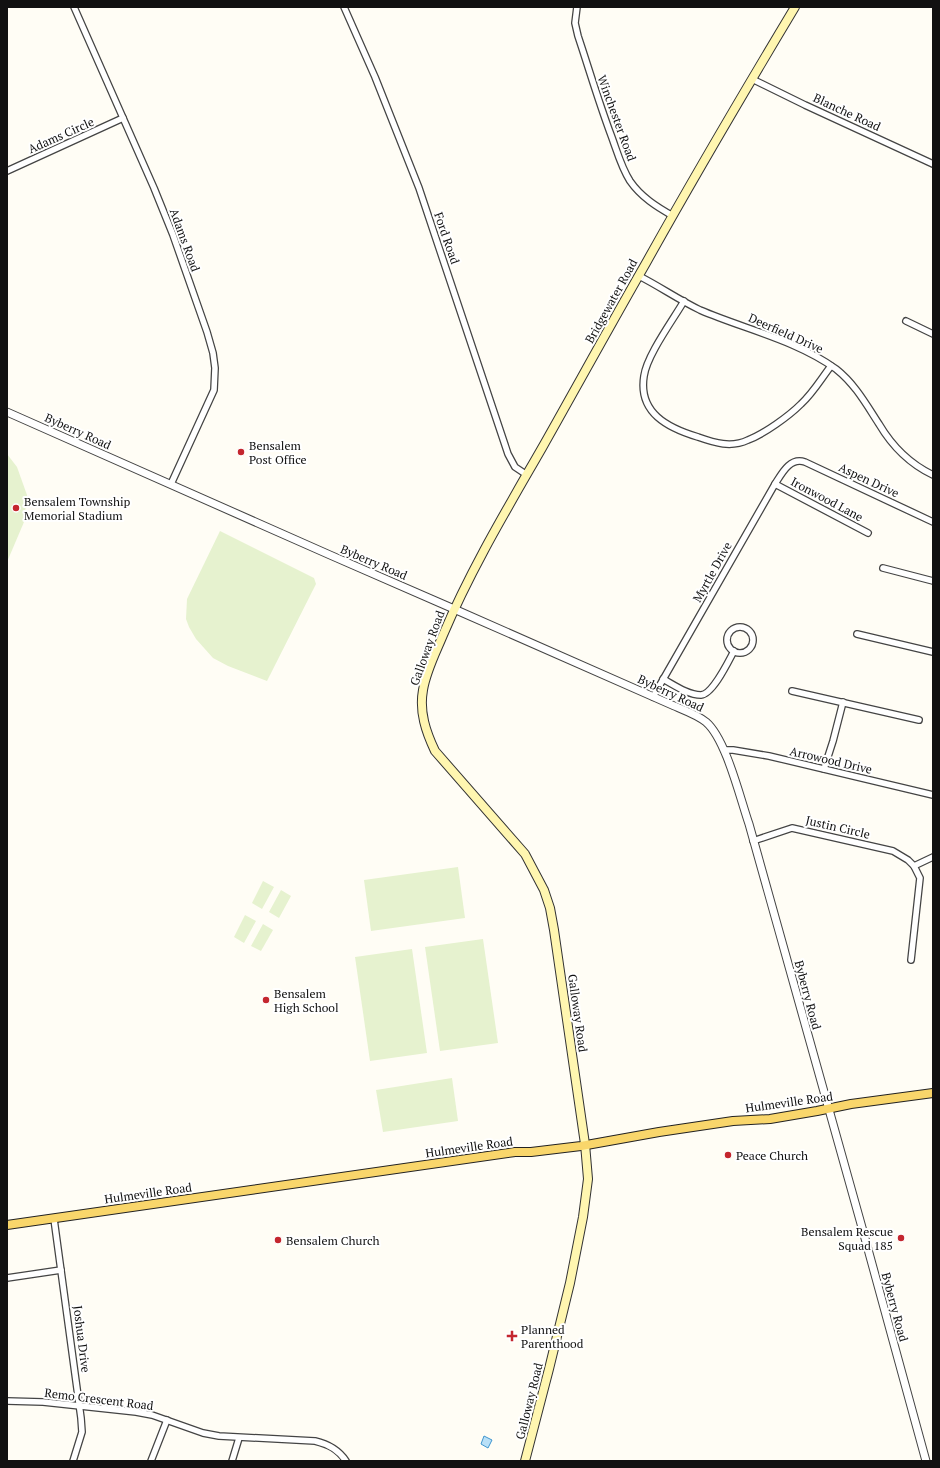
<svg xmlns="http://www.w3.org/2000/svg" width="940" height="1468" viewBox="0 0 940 1468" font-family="'PT Serif',serif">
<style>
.pitch{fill:#e6f2cf}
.water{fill:#b9e0f7;stroke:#3f96cf}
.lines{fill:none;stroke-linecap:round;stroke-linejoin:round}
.minor-casing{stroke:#444;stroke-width:8}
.tertiary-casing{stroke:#444;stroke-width:9}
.secondary-casing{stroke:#333;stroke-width:10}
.primary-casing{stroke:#222;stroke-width:10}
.minor{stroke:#fff;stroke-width:5.5}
.tertiary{stroke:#fff;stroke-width:7}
.secondary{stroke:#fff6b0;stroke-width:8}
.primary{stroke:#f9d66b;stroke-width:8}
.poi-dot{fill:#c4262e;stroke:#fff;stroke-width:1.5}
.labels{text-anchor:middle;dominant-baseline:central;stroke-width:4;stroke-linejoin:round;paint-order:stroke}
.street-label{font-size:12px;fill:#111;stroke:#fff}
.poi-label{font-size:12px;fill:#111;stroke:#fff;text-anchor:start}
</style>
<rect width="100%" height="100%" fill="#fffdf5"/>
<g class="pitch">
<polygon points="7,454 17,467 27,495 24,522 7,562"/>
<polygon points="220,531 314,578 316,584 267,681 228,666 213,658 196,639 189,627 186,619 187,599"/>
<polygon points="458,867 465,918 371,931 364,880"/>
<polygon points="263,881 274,887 262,909 252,903"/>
<polygon points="281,890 291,896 279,918 269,912"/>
<polygon points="245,915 256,921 244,943 234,937"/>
<polygon points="263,924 273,930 261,951 251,946"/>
<polygon points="483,939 498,1043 440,1051 425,947"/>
<polygon points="412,949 427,1053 370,1061 355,957"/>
<polygon points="452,1078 458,1121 383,1132 376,1090"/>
</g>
<polygon class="water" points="484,1436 492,1440 488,1448 481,1444"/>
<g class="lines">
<defs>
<g id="minor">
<polyline points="74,7 154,188 173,235 207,332 213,353 215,368 214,390 171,484"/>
<polyline points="344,7 375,77 419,188 508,454 515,467 527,475"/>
<path d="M 577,7 L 575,23 L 578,36 C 589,69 599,103 611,135 C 617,151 621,167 630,181 C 641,197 657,207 673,216"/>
<polyline points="752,79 805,105 933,164"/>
<polyline points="7,171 123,118"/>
<path d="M 639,276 C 659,286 679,300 700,310 C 744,329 796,340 836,369 C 855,384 866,404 879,424 C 892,446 910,464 933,475"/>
<path d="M 684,301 C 673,320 647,355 644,376 C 638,413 668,428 698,437 C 715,443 731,448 748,440 C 764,434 789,416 801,404 C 813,393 821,379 831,366"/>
<polyline points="906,321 933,334"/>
<polyline points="775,484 868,533"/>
<polyline points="883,568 933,581"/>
<circle cx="740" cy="640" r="13"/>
<polyline points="857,634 933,652"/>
<path d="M 663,679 C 674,685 688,695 701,695 C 713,694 728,662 734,651"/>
<polyline points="792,691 919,720"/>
<path d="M 653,697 L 775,484 C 782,473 790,457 805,462 L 933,522"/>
<polyline points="724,750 733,750 769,756 933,795"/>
<polyline points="824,769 833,741 843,702"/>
<polyline points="753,841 792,828 893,851 908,860 914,866 920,878 911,960"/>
<polyline points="914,866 933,857"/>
<polyline points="54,1219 81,1418 82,1432 73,1461"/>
<polyline points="7,1278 61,1270"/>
<path d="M 7,1401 L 43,1402 L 136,1412 L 152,1415 L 203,1433 L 219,1436 L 315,1441 C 328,1444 338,1449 346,1461"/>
<polyline points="151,1461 167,1420"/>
<polyline points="232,1461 239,1438"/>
</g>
<path id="tertiary" d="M 7,412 L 330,555 L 454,609 L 672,705 C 683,710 696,714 706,722 C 726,739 740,798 749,824 L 863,1231 L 926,1461"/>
<path id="secondary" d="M 525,1461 L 549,1369 L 570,1283 L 583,1217 L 588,1179 L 585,1144 L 554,930 L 550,908 L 544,890 L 525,854 L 435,751 C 426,732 419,712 423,690 C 426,671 436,652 443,635 C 471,569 507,509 542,448 C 577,386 611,324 646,263 C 694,177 744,92 795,7"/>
<polyline id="primary" points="7,1225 515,1152 531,1152 581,1146 659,1132 733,1121 770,1119 817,1111 851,1104 933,1093"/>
</defs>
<use href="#minor" class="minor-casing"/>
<use href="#tertiary" class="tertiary-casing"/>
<use href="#secondary" class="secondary-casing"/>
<use href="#primary" class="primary-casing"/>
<use href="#minor" class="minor"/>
<use href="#tertiary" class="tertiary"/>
<use href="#secondary" class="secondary"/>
<use href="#primary" class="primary"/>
</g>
<g class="poi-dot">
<circle cx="241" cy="452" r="4"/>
<circle cx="16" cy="508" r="4"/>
<circle cx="266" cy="1000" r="4"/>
<circle cx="728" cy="1155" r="4"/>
<circle cx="901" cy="1238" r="4"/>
<circle cx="278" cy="1240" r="4"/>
<path d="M510 1330h4v4h4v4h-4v4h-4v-4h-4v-4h4z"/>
</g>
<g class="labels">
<g class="street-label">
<text transform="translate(847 112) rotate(25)">Blanche Road</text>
<text transform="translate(617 118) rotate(70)">Winchester Road</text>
<text transform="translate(61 135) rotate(-24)">Adams Circle</text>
<text transform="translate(447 238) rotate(71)">Ford Road</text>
<text transform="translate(185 240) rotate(70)">Adams Road</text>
<text transform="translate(611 301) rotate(-61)">Bridgewater Road</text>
<text transform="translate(786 333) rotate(24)">Deerfield Drive</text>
<text transform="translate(78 431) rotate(24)">Byberry Road</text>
<text transform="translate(869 480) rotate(25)">Aspen Drive</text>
<text transform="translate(827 499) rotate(28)">Ironwood Lane</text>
<text transform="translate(374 562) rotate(23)">Byberry Road</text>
<text transform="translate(712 572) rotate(-61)">Myrtle Drive</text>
<text transform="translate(427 648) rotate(-70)">Galloway Road</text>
<text transform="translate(671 693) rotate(25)">Byberry Road</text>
<text transform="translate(831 760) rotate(13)">Arrowood Drive</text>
<text transform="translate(838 827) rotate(13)">Justin Circle</text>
<text transform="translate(808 995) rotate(75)">Byberry Road</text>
<text transform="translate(578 1013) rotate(82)">Galloway Road</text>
<text transform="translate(789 1102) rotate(-8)">Hulmeville Road</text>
<text transform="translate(469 1147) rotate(-8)">Hulmeville Road</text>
<text transform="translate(148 1193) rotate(-8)">Hulmeville Road</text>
<text transform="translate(895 1307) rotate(75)">Byberry Road</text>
<text transform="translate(82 1339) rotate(83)">Joshua Drive</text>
<text transform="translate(99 1399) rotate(7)">Remo Crescent Road</text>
<text transform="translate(529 1401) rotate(-76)">Galloway Road</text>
</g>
<g class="poi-label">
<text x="249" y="445">Bensalem<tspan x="249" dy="14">Post Office</tspan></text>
<text x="24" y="501">Bensalem Township<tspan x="24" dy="14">Memorial Stadium</tspan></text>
<text x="274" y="993">Bensalem<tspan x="274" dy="14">High School</tspan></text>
<text x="736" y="1155">Peace Church</text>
<text x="893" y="1231" text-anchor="end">Bensalem Rescue<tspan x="893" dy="14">Squad 185</tspan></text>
<text x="286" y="1240">Bensalem Church</text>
<text x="521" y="1329">Planned<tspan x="521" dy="14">Parenthood</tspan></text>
</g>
</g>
<rect width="940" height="1468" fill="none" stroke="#111111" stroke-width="16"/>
</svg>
